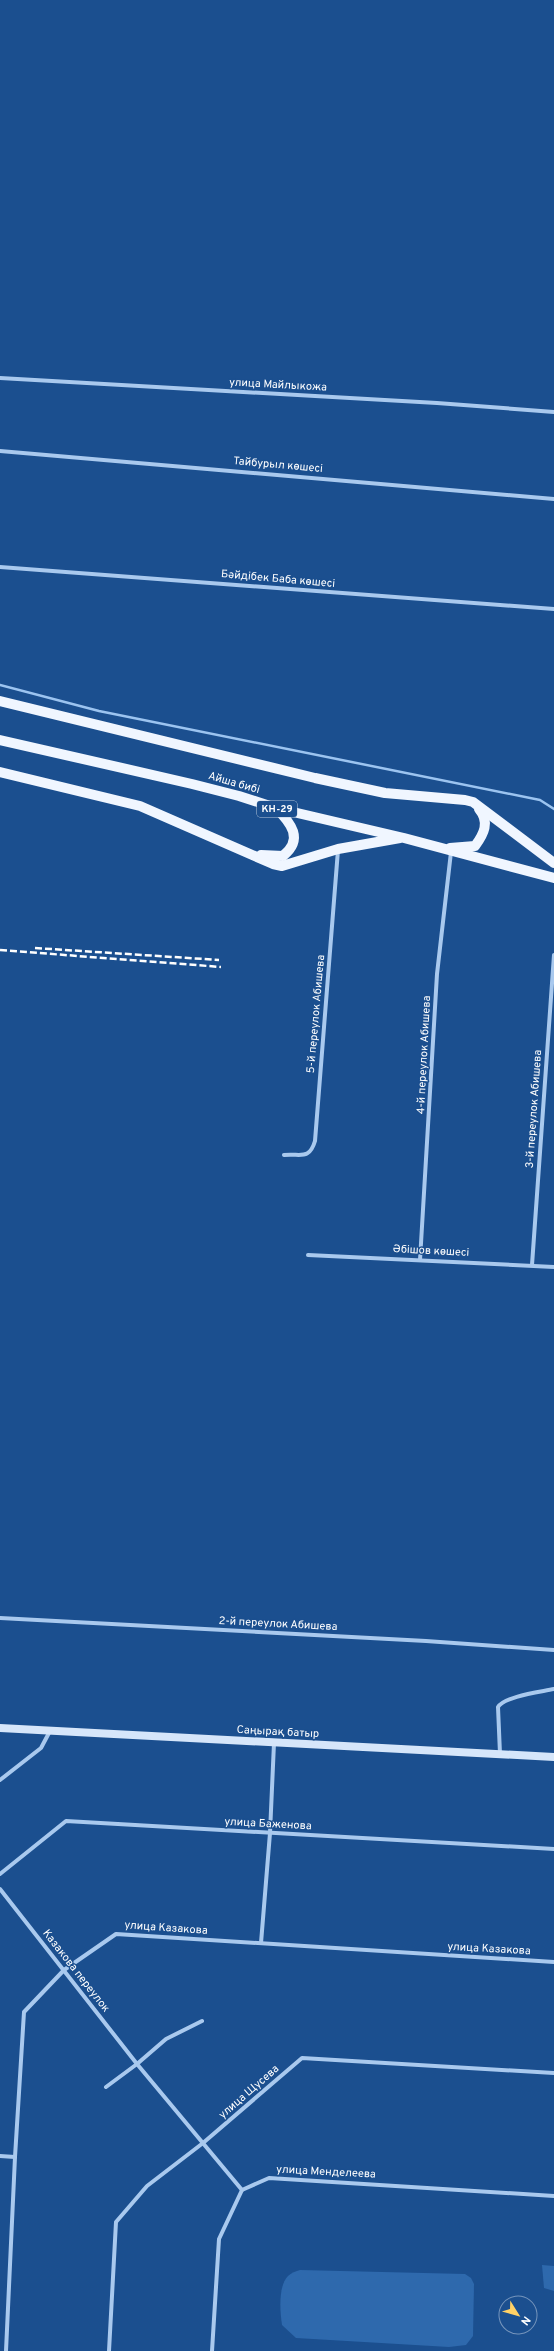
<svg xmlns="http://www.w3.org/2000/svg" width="554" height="2351" viewBox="0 0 554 2351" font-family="Overpass,sans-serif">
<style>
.green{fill:#2e69ad}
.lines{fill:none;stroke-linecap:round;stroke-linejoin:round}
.stream{stroke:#9cc4f0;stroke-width:2.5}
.street{stroke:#a9c9ee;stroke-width:4}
.secondary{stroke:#d6e6fa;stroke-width:8}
.primary{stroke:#f0f6ff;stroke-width:10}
.rail{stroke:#fff;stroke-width:2.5;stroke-dasharray:7 3;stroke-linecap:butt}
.labels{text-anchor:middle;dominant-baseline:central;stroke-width:3;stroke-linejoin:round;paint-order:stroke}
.shield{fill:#1b4f8f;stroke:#bbcadd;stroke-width:1}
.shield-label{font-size:10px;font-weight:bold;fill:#fff}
.street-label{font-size:11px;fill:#fff;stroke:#1b4f8f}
</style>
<rect width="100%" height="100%" fill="#1b4f8f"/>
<g class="green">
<polygon points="542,2265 554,2266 554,2291 544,2288"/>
<path d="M 300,2270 L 465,2274 L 471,2278 L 474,2284 L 473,2336 L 466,2345 L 449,2347 L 296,2338 L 282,2325 C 280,2312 278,2286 288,2276 C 291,2273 296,2271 300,2270 Z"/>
</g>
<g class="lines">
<polyline class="stream" points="0,685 99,711 540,800 554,809"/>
<g class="street">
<polyline points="0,378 437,403 554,412"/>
<polyline points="0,451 554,499"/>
<polyline points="0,567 554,609"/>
<path d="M 284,1155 C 300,1153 309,1161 315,1141 L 338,850"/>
<polyline points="308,1255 554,1267"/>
<polyline points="420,1260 437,974 451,852"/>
<polyline points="532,1265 554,955"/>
<polyline points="0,1618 426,1641 554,1650"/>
<path d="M 500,1754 L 498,1707 C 505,1696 541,1692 554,1689"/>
<polyline points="0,1780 41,1748 50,1731"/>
<polyline points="0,1874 66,1821 554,1849"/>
<polyline points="0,1889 137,2064 242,2190"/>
<polyline points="261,1943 270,1833 274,1743"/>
<polyline points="106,2087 137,2064 166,2039 202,2021"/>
<polyline points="0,2156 15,2157"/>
<polyline points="6,2351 15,2157 24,2012 64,1970 116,1934 554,1962"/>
<polyline points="109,2351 116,2222 147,2186 203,2143 302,2058 554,2073"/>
<polyline points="212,2351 219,2239 242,2190 269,2178 554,2196"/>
</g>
<polyline class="secondary" points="0,1728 554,1757"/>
<g class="primary">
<polyline points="0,701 315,778 385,793 465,800 473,802 554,863"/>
<polyline points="0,740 192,784 239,796 276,808 404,838 554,878"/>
<polyline points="0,772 140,806 273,864 282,866 338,849 400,838"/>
<path d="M 450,848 L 475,846 C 484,834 490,822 479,809"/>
<path d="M 261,855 L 283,856 C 304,839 291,823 276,808"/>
</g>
<g class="rail">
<polyline points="35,948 219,960"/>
<polyline points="0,950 221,967"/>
</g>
</g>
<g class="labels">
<rect class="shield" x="257" y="801" width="40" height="16" rx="3"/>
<g class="shield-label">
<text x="277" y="809">КН-29</text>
</g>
<g class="street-label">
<text transform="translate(278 385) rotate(3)">улица Майлыкожа</text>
<text transform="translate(278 465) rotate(5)">Тайбурыл көшесі</text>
<text transform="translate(278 579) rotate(5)">Бәйдібек Баба көшесі</text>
<text transform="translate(234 783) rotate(16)">Айша бибі</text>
<text transform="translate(316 1014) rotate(-85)">5-й переулок Абишева</text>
<text transform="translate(424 1055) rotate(-87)">4-й переулок Абишева</text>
<text transform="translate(534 1109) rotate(-86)">3-й переулок Абишева</text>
<text transform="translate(431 1251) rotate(3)">Әбішов көшесі</text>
<text transform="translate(278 1624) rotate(3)">2-й переулок Абишева</text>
<text transform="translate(278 1732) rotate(3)">Саңырақ батыр</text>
<text transform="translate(268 1824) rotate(3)">улица Баженова</text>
<text transform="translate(166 1928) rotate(4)">улица Казакова</text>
<text transform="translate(489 1949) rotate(3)">улица Казакова</text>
<text transform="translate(76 1971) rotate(52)">Казакова переулок</text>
<text transform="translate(249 2092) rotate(-41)">улица Щусева</text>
<text transform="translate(326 2172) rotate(3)">улица Менделеева</text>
</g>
</g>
<g transform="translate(518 2315) rotate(127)"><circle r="19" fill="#1b4f8f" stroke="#7695bc"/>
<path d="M0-3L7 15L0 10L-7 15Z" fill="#ffd166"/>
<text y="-6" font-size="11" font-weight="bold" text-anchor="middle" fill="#ffffff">N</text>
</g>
</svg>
